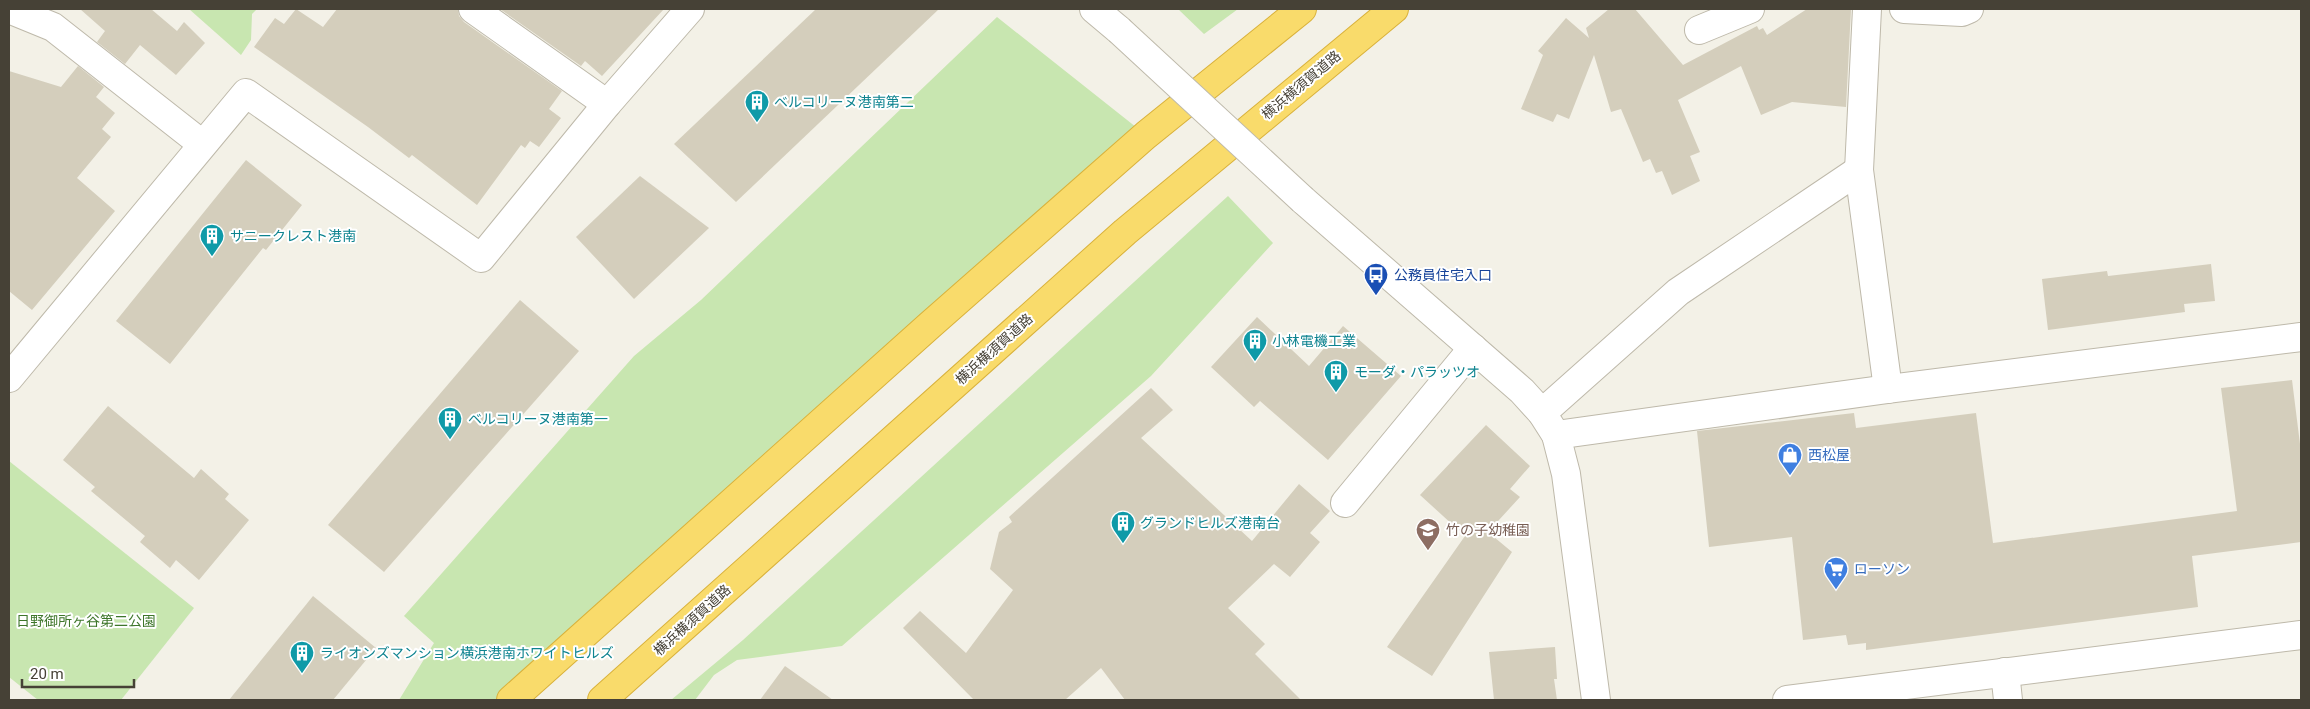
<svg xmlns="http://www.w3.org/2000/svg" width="2310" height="709" viewBox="0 0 2310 709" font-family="Roboto,'Noto Sans JP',sans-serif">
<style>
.green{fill:#c8e6b0}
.building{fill:#d4cebc}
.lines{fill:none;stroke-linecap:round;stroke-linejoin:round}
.minor-casing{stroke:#beb9aa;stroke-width:30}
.tertiary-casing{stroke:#beb9aa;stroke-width:30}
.motorway-casing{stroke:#d9b13b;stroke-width:30}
.minor{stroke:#fff;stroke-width:28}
.tertiary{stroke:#fff;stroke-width:28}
.motorway{stroke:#f9db6b;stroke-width:28}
.tertiary-bridge-casing{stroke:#beb9aa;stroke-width:30;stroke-linecap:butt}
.tertiary-bridge{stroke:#fff;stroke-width:28}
.labels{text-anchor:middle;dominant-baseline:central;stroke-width:4;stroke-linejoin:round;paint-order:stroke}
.street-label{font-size:14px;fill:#464136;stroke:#fff}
.culture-label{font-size:14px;fill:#0d838f;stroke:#fff;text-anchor:start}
.transit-label{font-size:14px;fill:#164399;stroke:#fff;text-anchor:start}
.shop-label{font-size:14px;fill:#366cbe;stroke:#fff;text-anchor:start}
.education-label{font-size:14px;fill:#785e54;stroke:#fff;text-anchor:start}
.park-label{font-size:14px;fill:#3e762b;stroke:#fff}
</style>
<rect width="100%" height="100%" fill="#f3f1e7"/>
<g class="green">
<polygon points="189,9 257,9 252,14 251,40 241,55"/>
<polygon points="1178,9 1238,9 1204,34"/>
<polygon points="997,17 1146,135 497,700 399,700 434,643 404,616 634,356 701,300"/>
<polygon points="1228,196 1273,243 1151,376 842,646 737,660 714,675 695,700 671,700 743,640"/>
<polygon points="9,461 194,608 121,700 38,700 9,677"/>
</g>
<g class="building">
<polygon points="80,9 151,9 177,31 184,22 205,43 176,75 140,45 125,64 97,42 105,31"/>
<polygon points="296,9 323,27 337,9 458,9 459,16 464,22 562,91 549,109 561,118 539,147 530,141 525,148 521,145 477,205 412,155 409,158 368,127 254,47 275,18 284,24"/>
<polygon points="500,9 664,9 602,76 585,61 581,66"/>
<polygon points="816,9 939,9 736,202 674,144"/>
<polygon points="1609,9 1635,9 1683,65 1757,26 1759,30 1763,28 1767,35 1807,9 1851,9 1846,107 1792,102 1761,115 1741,66 1678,100 1700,152 1690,156 1700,181 1672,195 1662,171 1656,173 1650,159 1643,162 1621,109 1611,112 1594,55 1569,119 1557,114 1553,122 1521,109 1543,55 1538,51 1566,18 1589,38 1586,28"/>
<polygon points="78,66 104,87 96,97 115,113 102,129 111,137 77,178 115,211 32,310 9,291 9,71 61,87"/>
<polygon points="246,160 302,205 266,250 263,248 170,364 116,321"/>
<polygon points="640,176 709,228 634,299 576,237"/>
<polygon points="2211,264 2215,301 2184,304 2185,312 2048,330 2042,279 2107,271 2108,276"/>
<polygon points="520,300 579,351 384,572 328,525"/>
<polygon points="1257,317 1309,366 1343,326 1401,376 1328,460 1260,401 1254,407 1211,367"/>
<polygon points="2292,380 2301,452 2301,542 2192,556 2198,607 1866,650 1866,643 1848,645 1846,635 1803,640 1792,537 1709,547 1697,431 1854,413 1856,428 1976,413 1993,543 2237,511 2221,388"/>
<polygon points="1151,388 1173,410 1141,438 1252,541 1299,484 1330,511 1310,533 1320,542 1290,577 1274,564 1228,608 1265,644 1255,654 1301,700 1125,700 1101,668 1065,700 974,700 903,628 920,611 966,653 1013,590 990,569 999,532 1012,522 1009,517"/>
<polygon points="108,406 194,478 201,469 229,494 225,499 249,520 199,580 176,560 170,568 140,542 145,536 91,491 95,487 63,460"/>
<polygon points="1486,425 1530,466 1510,489 1520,497 1488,532 1512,552 1432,676 1387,647 1465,536 1420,495"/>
<polygon points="313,596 376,648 333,700 229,700"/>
<polygon points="1555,647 1557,679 1554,679 1557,700 1494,700 1489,652"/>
<polygon points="785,666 833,700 760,700"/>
</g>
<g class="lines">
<defs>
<g id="minor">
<polyline points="9,9 53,27 202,144"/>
<polyline points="473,9 607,104"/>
<polyline points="1867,9 1859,170 1888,389"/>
<polyline points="1904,9 1962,12 1969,9"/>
<polyline points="1699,30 1750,9"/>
<polyline points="9,378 246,93 481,258 607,104 690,9"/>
<polyline points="1542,413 1678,292 1859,170"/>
<polyline points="1556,435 1888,389 2301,337"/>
<polyline points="1345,503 1473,348"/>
<polyline points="2005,672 2008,700"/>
<polyline points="1787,700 2301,635"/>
</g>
<g id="tertiary">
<polyline points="1094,9 1119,30"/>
<polyline points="1303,200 1522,391 1542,413 1556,435 1566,474 1596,700"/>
</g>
<g id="motorway">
<polyline points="511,700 930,325 1146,135 1302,9"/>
<polyline points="602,700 1125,232 1394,9"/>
</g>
</defs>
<use href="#minor" class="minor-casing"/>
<use href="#tertiary" class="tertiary-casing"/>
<use href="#motorway" class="motorway-casing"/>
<use href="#minor" class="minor"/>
<use href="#tertiary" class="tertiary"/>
<use href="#motorway" class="motorway"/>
<defs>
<polyline id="tertiary-bridge" points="1119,30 1303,200"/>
</defs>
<use href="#tertiary-bridge" class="tertiary-bridge-casing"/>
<use href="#tertiary-bridge" class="tertiary-bridge"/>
</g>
<defs>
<symbol id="building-pin" viewBox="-11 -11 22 30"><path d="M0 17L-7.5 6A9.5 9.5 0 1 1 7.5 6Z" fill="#0f9aa8" stroke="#fff"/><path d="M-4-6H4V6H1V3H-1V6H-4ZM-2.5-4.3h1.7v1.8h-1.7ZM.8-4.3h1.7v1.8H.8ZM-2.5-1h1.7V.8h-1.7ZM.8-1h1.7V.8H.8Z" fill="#fff"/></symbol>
<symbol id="bus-pin" viewBox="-11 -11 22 30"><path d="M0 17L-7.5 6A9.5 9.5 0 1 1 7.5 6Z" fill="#1a4fb4" stroke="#fff"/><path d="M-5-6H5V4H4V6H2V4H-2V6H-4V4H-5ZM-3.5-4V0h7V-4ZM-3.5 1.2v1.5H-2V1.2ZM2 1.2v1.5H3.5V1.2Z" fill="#fff"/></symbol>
<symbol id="shop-pin" viewBox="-11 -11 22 30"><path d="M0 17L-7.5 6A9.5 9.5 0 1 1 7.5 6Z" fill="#3f7fe0" stroke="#fff"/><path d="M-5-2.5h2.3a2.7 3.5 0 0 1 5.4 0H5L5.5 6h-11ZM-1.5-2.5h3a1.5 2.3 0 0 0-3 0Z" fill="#fff"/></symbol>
<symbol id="school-pin" viewBox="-11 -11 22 30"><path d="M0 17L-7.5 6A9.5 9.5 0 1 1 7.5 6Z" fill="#8d6e63" stroke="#fff"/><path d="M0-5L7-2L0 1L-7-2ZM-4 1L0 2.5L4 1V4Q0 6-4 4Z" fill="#fff"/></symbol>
<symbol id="supermarket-pin" viewBox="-11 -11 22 30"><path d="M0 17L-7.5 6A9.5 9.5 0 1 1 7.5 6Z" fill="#3f7fe0" stroke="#fff"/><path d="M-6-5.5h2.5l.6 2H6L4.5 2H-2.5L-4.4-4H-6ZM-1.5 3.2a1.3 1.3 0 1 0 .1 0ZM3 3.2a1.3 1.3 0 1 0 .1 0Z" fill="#fff"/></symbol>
</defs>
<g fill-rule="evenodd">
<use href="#building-pin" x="743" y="88" width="28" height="38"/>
<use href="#building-pin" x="198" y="222" width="28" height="38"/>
<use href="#bus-pin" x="1362" y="261" width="28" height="38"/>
<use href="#building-pin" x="1241" y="327" width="28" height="38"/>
<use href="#building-pin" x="1322" y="358" width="28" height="38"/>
<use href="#building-pin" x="436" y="405" width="28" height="38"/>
<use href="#shop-pin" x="1776" y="441" width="28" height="38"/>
<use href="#building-pin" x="1109" y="509" width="28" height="38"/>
<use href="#school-pin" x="1414" y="516" width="28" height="38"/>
<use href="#supermarket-pin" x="1822" y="555" width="28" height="38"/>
<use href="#building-pin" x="288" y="639" width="28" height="38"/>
</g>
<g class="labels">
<g class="street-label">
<text transform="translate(1301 85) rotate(-40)">横浜横須賀道路</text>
<text transform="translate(994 349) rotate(-42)">横浜横須賀道路</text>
<text transform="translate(692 620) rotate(-42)">横浜横須賀道路</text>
</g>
<g class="culture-label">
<text x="774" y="102">ベルコリーヌ港南第二</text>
<text x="230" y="236">サニークレスト港南</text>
<text x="1272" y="341">小林電機工業</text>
<text x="1354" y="372">モーダ・パラッツオ</text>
<text x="468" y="419">ベルコリーヌ港南第一</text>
<text x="1140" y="523">グランドヒルズ港南台</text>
<text x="320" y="653">ライオンズマンション横浜港南ホワイトヒルズ</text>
</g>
<g class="transit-label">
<text x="1394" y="275">公務員住宅入口</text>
</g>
<g class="shop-label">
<text x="1808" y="455">西松屋</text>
<text x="1854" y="569">ローソン</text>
</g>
<g class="education-label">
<text x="1446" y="530">竹の子幼稚園</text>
</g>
<g class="park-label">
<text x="86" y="621">日野御所ヶ谷第二公園</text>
</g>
</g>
<rect width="2310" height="709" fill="none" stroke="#464136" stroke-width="20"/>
<path d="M22 679v8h112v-8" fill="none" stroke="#464136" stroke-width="2.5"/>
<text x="30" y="679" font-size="15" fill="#464136" stroke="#ffffff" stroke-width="4" paint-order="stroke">20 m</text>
</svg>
